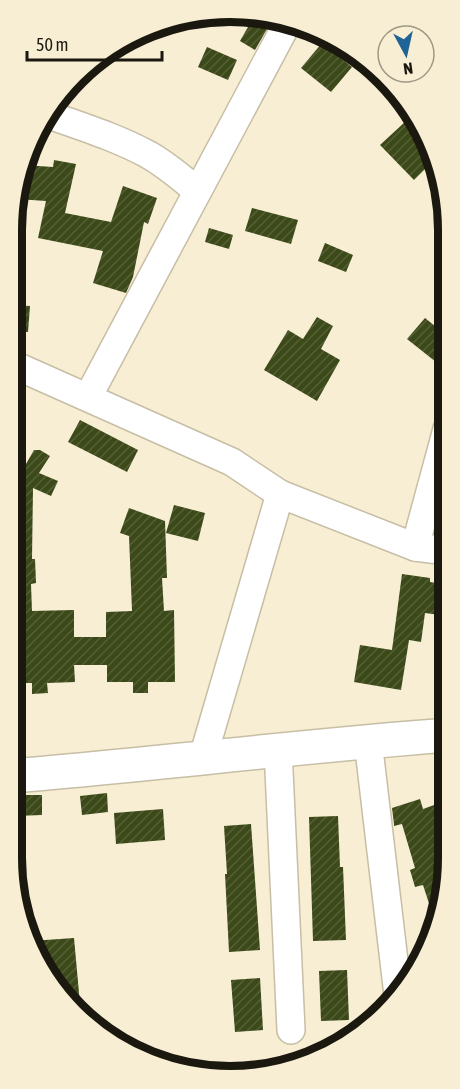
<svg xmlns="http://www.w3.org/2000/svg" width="460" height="1089" viewBox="0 0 460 1089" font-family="'Asap Condensed',sans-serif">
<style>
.building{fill:url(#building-hatch)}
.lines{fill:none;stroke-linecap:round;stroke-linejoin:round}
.minor-casing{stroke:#c7bea6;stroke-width:30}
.major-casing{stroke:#c7bea6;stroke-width:36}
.minor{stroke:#fff;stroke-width:27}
.major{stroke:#fff;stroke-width:33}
.rim{fill:none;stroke:#1b180f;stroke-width:8}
</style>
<defs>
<pattern id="building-hatch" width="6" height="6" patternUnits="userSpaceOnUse" patternTransform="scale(1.5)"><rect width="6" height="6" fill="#3c4918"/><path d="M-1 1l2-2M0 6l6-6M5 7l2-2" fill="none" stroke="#556038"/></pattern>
</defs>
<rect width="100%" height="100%" fill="#f7eed4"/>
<g class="building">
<polygon points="252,20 267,29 255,50 240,41"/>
<polygon points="322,43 352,67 331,92 301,68"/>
<polygon points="207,47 237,60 228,80 198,67"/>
<polygon points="406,121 418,134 430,164 414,180 380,145"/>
<polygon points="54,160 76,164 65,213 111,222 123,186 157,198 148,224 144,222 133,277 126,293 93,283 103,251 38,238 46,201 17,199 23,165 53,167"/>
<polygon points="252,208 298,220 291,244 245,231"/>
<polygon points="209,228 233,235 229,249 205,242"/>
<polygon points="325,243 353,255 346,272 318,261"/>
<polygon points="12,305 30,306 28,332 12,331"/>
<polygon points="317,317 333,326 321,349 340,360 317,401 264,370 288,330 303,339"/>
<polygon points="425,318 446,335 447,349 436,362 407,339"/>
<polygon points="80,420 138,450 127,472 68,442"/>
<polygon points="34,450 40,450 50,456 39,473 58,481 51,496 33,488 32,559 35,559 36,583 31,584 32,611 74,610 74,637 106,637 106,612 132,611 129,536 120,533 129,508 165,521 167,578 162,578 164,611 174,610 175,682 148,682 148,693 133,693 133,682 107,682 107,665 74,665 75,682 47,683 48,693 32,694 32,683 12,683 14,485"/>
<polygon points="174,505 205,513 198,541 166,533"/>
<polygon points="402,574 430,578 430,582 447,585 447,616 425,613 421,642 409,640 401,690 354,682 360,645 392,650"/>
<polygon points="107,793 108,812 82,815 80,796"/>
<polygon points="15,795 42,795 42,815 16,816"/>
<polygon points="420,799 423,809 448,800 448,859 437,928 423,885 415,887 410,870 415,868 402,824 394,826 394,824 392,808"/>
<polygon points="163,809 165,840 116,844 114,813"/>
<polygon points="338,816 340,867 343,867 346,940 313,941 309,817"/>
<polygon points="251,824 260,950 229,952 225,874 227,874 224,826"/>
<polygon points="74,938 81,1015 66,1002 31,941"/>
<polygon points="347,970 349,1020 321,1021 319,971"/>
<polygon points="260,978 263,1030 235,1032 231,980"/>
</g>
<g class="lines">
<defs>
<g id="minor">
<path d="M 49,115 C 83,127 118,138 149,155 C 166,165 182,178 197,191"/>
<polyline points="12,364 232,462 280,494 415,547 447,551"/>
<polyline points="88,397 288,22"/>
<polyline points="415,547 447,429"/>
<polyline points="368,741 398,995"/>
<polyline points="278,749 291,1030"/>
<polyline points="203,757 280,494"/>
</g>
<path id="major" d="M 12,776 C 157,764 302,746 448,735"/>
</defs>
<use href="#minor" class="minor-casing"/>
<use href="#major" class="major-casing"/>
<use href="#minor" class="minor"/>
<use href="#major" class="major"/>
</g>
<path d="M0 0H460V1089H0ZM230 22H230A208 208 0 0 1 438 230V858A208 208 0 0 1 230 1066H230A208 208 0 0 1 22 858V230A208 208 0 0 1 230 22Z" fill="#f7eed4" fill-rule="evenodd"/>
<path class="rim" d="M230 22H230A208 208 0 0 1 438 230V858A208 208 0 0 1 230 1066H230A208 208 0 0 1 22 858V230A208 208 0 0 1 230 22Z"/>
<g transform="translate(406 54) rotate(172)"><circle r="28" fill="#f7eed4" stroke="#9f9885" stroke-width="1.5"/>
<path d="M0-4.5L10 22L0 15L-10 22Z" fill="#1f6397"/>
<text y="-9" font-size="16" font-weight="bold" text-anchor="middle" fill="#1b180f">N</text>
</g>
<path d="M27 51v9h135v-9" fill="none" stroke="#1b180f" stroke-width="3"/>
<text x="36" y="51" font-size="18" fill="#1b180f" stroke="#f7eed4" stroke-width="4.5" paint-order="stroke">50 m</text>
</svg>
